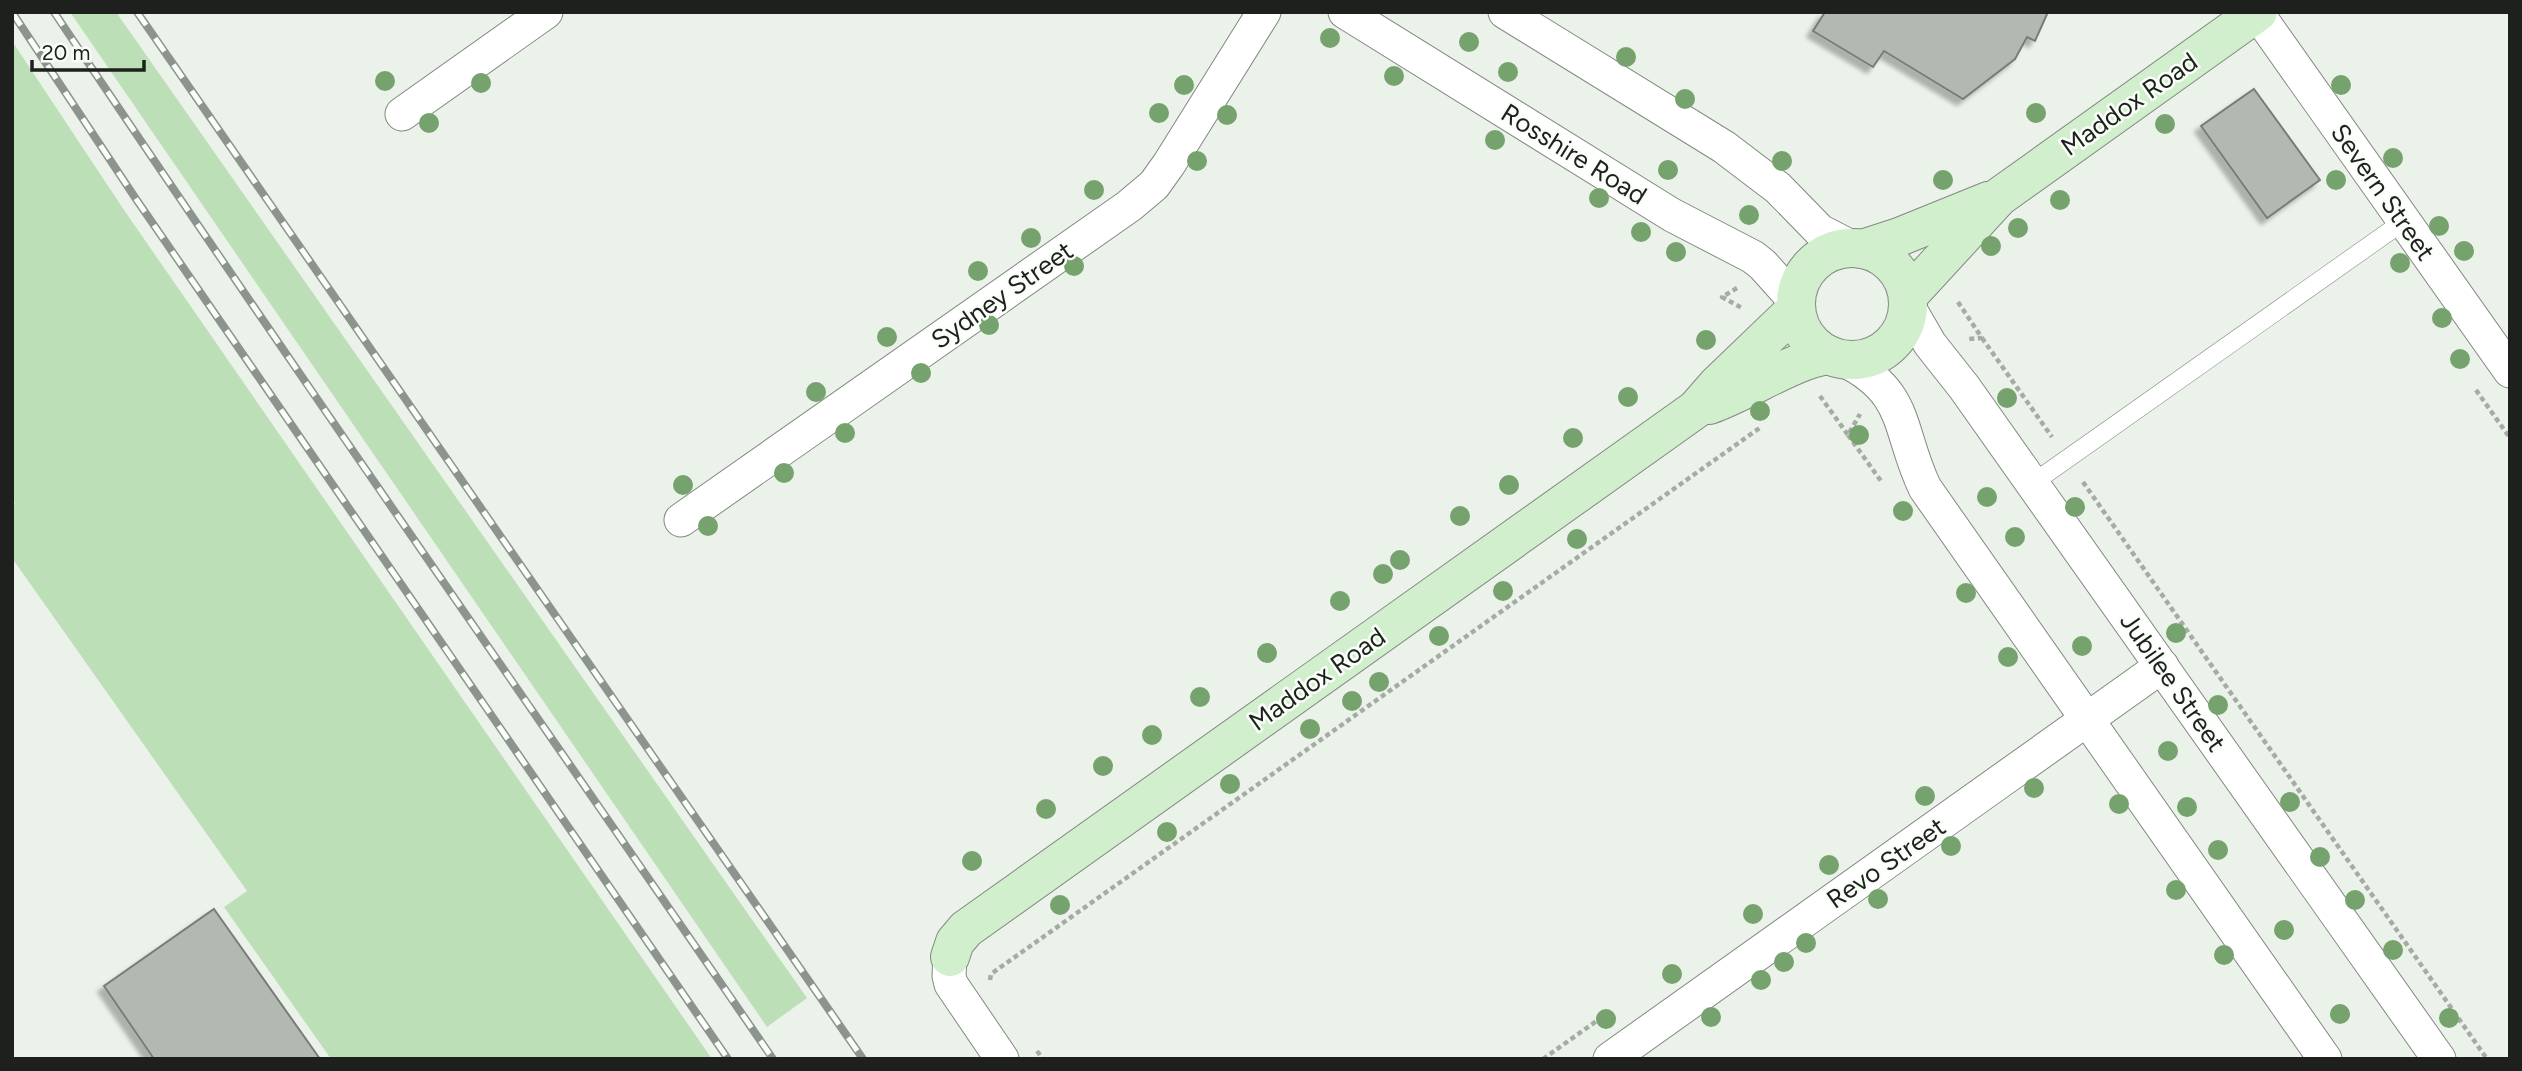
<svg xmlns="http://www.w3.org/2000/svg" width="2522" height="1071" viewBox="0 0 2522 1071" font-family="Figtree,sans-serif">
<style>
.green{fill:#bddfb7}
.building{fill:#b2b9b1;stroke:#787e77;stroke-width:2;filter:url(#shadow)}
.lines{fill:none;stroke-linecap:round;stroke-linejoin:round}
.lane-casing{stroke:#838982;stroke-width:19}
.street-casing{stroke:#838982;stroke-width:35}
.secondary-casing{stroke:#838982;stroke-width:40}
.path{stroke:#a6aca5;stroke-width:4.5;stroke-dasharray:5 3.5;stroke-linecap:butt}
.lane{stroke:#fff;stroke-width:18}
.street{stroke:#fff;stroke-width:33}
.secondary{stroke:#d1efcd;stroke-width:38}
.rail-casing{stroke:#8d938d;stroke-width:8}
.rail{stroke:#f9fff8;stroke-width:5;stroke-dasharray:16;stroke-linecap:butt}
.tree{fill:#75a26d}
.labels{text-anchor:middle;dominant-baseline:central;stroke-width:5;stroke-linejoin:round;paint-order:stroke}
.street-label{font-size:26px;fill:#1d201d;stroke:#f9fff8}
</style>
<defs>
<filter id="shadow"><feDropShadow dx="-6" dy="6" stdDeviation="2" flood-color="#0004"/></filter>
</defs>
<rect width="100%" height="100%" fill="#ebf2ea"/>
<g class="green">
<polygon points="70,12 116,12 807,998 767,1027"/>
<polygon points="12,41 124,210 712,1059 331,1059 224,907 247,891 12,558 12,506 15,503 12,499"/>
</g>
<g class="building">
<polygon points="1825,12 2048,12 2035,41 2027,37 2015,59 1963,99 1884,51 1873,67 1813,31"/>
<polygon points="2254,89 2320,180 2267,218 2201,126"/>
<polygon points="214,909 320,1059 154,1059 104,986"/>
</g>
<g class="lines">
<defs>
<polyline id="lane" points="2033,483 2404,221"/>
<g id="street">
<polyline points="1345,12 1672,215 1753,257 1763,265 1796,302"/>
<polyline points="1505,12 1724,147 1778,188 1820,231 1853,248"/>
<polyline points="2257,13 2510,371"/>
<polyline points="402,114 546,12"/>
<polyline points="1908,306 1930,344 1964,387 2439,1059"/>
<path d="M 1844,360 C 1910,393 1897,430 1925,488 L 2325,1059"/>
<polyline points="681,520 1129,206 1154,185 1169,164 1264,12"/>
<polyline points="950,957 949,976 951,984 1002,1059"/>
<polyline points="1610,1059 2162,666"/>
</g>
<g id="secondary">
<circle cx="1852" cy="304" r="56"/>
<polyline points="1862,249 1899,237 1988,201"/>
<polyline points="1908,296 1999,197 2258,12"/>
<path d="M 1709,405 C 1747,392 1792,360 1829,355"/>
<polyline points="950,957 955,942 966,929 1696,409 1717,385 1796,309"/>
</g>
</defs>
<use href="#lane" class="lane-casing"/>
<use href="#street" class="street-casing"/>
<use href="#secondary" class="secondary-casing"/>
<g class="path">
<polyline points="1737,288 1722,297 1742,308"/>
<polyline points="1958,302 1982,338 1969,339"/>
<polyline points="1982,338 2052,437"/>
<polyline points="2476,390 2510,438"/>
<polyline points="1820,396 1848,435 1860,414"/>
<polyline points="1848,435 1881,481"/>
<polyline points="2083,482 2487,1059"/>
<polyline points="990,980 991,974 1761,427"/>
<polyline points="1037,1051 1043,1059"/>
<polyline points="1543,1059 1605,1015"/>
</g>
<use href="#lane" class="lane"/>
<use href="#street" class="street"/>
<use href="#secondary" class="secondary"/>
<defs>
<g id="rail">
<polyline points="12,12 136,199 728,1059"/>
<path d="M 54,12 C 290,364 533,710 773,1059"/>
<polyline points="137,12 863,1059"/>
</g>
</defs>
<use href="#rail" class="rail-casing"/>
<use href="#rail" class="rail"/>
</g>
<g class="tree">
<circle cx="1330" cy="38" r="10"/>
<circle cx="1469" cy="42" r="10"/>
<circle cx="1626" cy="57" r="10"/>
<circle cx="1508" cy="72" r="10"/>
<circle cx="1394" cy="76" r="10"/>
<circle cx="385" cy="81" r="10"/>
<circle cx="481" cy="83" r="10"/>
<circle cx="1184" cy="85" r="10"/>
<circle cx="2341" cy="85" r="10"/>
<circle cx="1685" cy="99" r="10"/>
<circle cx="1159" cy="113" r="10"/>
<circle cx="2036" cy="113" r="10"/>
<circle cx="1227" cy="115" r="10"/>
<circle cx="429" cy="123" r="10"/>
<circle cx="2165" cy="124" r="10"/>
<circle cx="1495" cy="140" r="10"/>
<circle cx="2393" cy="158" r="10"/>
<circle cx="1197" cy="161" r="10"/>
<circle cx="1782" cy="161" r="10"/>
<circle cx="1668" cy="170" r="10"/>
<circle cx="1943" cy="180" r="10"/>
<circle cx="2336" cy="180" r="10"/>
<circle cx="1094" cy="190" r="10"/>
<circle cx="1599" cy="198" r="10"/>
<circle cx="2060" cy="200" r="10"/>
<circle cx="1749" cy="215" r="10"/>
<circle cx="2439" cy="226" r="10"/>
<circle cx="2018" cy="228" r="10"/>
<circle cx="1641" cy="232" r="10"/>
<circle cx="1031" cy="238" r="10"/>
<circle cx="1991" cy="246" r="10"/>
<circle cx="2464" cy="251" r="10"/>
<circle cx="1676" cy="252" r="10"/>
<circle cx="2400" cy="263" r="10"/>
<circle cx="1074" cy="266" r="10"/>
<circle cx="978" cy="271" r="10"/>
<circle cx="2442" cy="318" r="10"/>
<circle cx="989" cy="325" r="10"/>
<circle cx="887" cy="337" r="10"/>
<circle cx="1706" cy="340" r="10"/>
<circle cx="2460" cy="359" r="10"/>
<circle cx="921" cy="373" r="10"/>
<circle cx="816" cy="392" r="10"/>
<circle cx="1628" cy="397" r="10"/>
<circle cx="2007" cy="398" r="10"/>
<circle cx="1760" cy="411" r="10"/>
<circle cx="845" cy="433" r="10"/>
<circle cx="1859" cy="435" r="10"/>
<circle cx="1573" cy="438" r="10"/>
<circle cx="784" cy="473" r="10"/>
<circle cx="683" cy="485" r="10"/>
<circle cx="1509" cy="485" r="10"/>
<circle cx="1987" cy="497" r="10"/>
<circle cx="2075" cy="507" r="10"/>
<circle cx="1903" cy="511" r="10"/>
<circle cx="1460" cy="516" r="10"/>
<circle cx="708" cy="526" r="10"/>
<circle cx="2015" cy="537" r="10"/>
<circle cx="1577" cy="539" r="10"/>
<circle cx="1400" cy="560" r="10"/>
<circle cx="1383" cy="574" r="10"/>
<circle cx="1503" cy="591" r="10"/>
<circle cx="1966" cy="593" r="10"/>
<circle cx="1340" cy="601" r="10"/>
<circle cx="2176" cy="633" r="10"/>
<circle cx="1439" cy="636" r="10"/>
<circle cx="2082" cy="646" r="10"/>
<circle cx="1267" cy="653" r="10"/>
<circle cx="2008" cy="657" r="10"/>
<circle cx="1379" cy="682" r="10"/>
<circle cx="1200" cy="697" r="10"/>
<circle cx="1352" cy="701" r="10"/>
<circle cx="2218" cy="705" r="10"/>
<circle cx="1310" cy="729" r="10"/>
<circle cx="1152" cy="735" r="10"/>
<circle cx="2168" cy="751" r="10"/>
<circle cx="1103" cy="766" r="10"/>
<circle cx="1230" cy="784" r="10"/>
<circle cx="2034" cy="788" r="10"/>
<circle cx="1925" cy="796" r="10"/>
<circle cx="2290" cy="802" r="10"/>
<circle cx="2119" cy="804" r="10"/>
<circle cx="2187" cy="807" r="10"/>
<circle cx="1046" cy="809" r="10"/>
<circle cx="1167" cy="832" r="10"/>
<circle cx="1951" cy="846" r="10"/>
<circle cx="2218" cy="850" r="10"/>
<circle cx="2320" cy="857" r="10"/>
<circle cx="972" cy="861" r="10"/>
<circle cx="1829" cy="865" r="10"/>
<circle cx="2176" cy="890" r="10"/>
<circle cx="1878" cy="899" r="10"/>
<circle cx="2355" cy="900" r="10"/>
<circle cx="1060" cy="905" r="10"/>
<circle cx="1753" cy="914" r="10"/>
<circle cx="2284" cy="930" r="10"/>
<circle cx="1806" cy="943" r="10"/>
<circle cx="2393" cy="950" r="10"/>
<circle cx="2224" cy="955" r="10"/>
<circle cx="1784" cy="962" r="10"/>
<circle cx="1672" cy="974" r="10"/>
<circle cx="1761" cy="980" r="10"/>
<circle cx="2340" cy="1014" r="10"/>
<circle cx="1711" cy="1017" r="10"/>
<circle cx="2449" cy="1018" r="10"/>
<circle cx="1606" cy="1019" r="10"/>
</g>
<g class="labels">
<g class="street-label">
<text transform="translate(2129 104) rotate(-35)">Maddox Road</text>
<text transform="translate(1574 154) rotate(32)">Rosshire Road</text>
<text transform="translate(2383 192) rotate(55)">Severn Street</text>
<text transform="translate(1002 295) rotate(-35)">Sydney Street</text>
<text transform="translate(1317 679) rotate(-35)">Maddox Road</text>
<text transform="translate(2173 682) rotate(55)">Jubilee Street</text>
<text transform="translate(1886 863) rotate(-35)">Revo Street</text>
</g>
</g>
<rect width="2522" height="1071" fill="none" stroke="#1d201d" stroke-width="28"/>
<path d="M32 60v10h112v-10" fill="none" stroke="#1d201d" stroke-width="3.5"/>
<text x="42" y="60" font-size="21" fill="#1d201d" stroke="#f9fff8" stroke-width="5" paint-order="stroke">20 m</text>
</svg>
